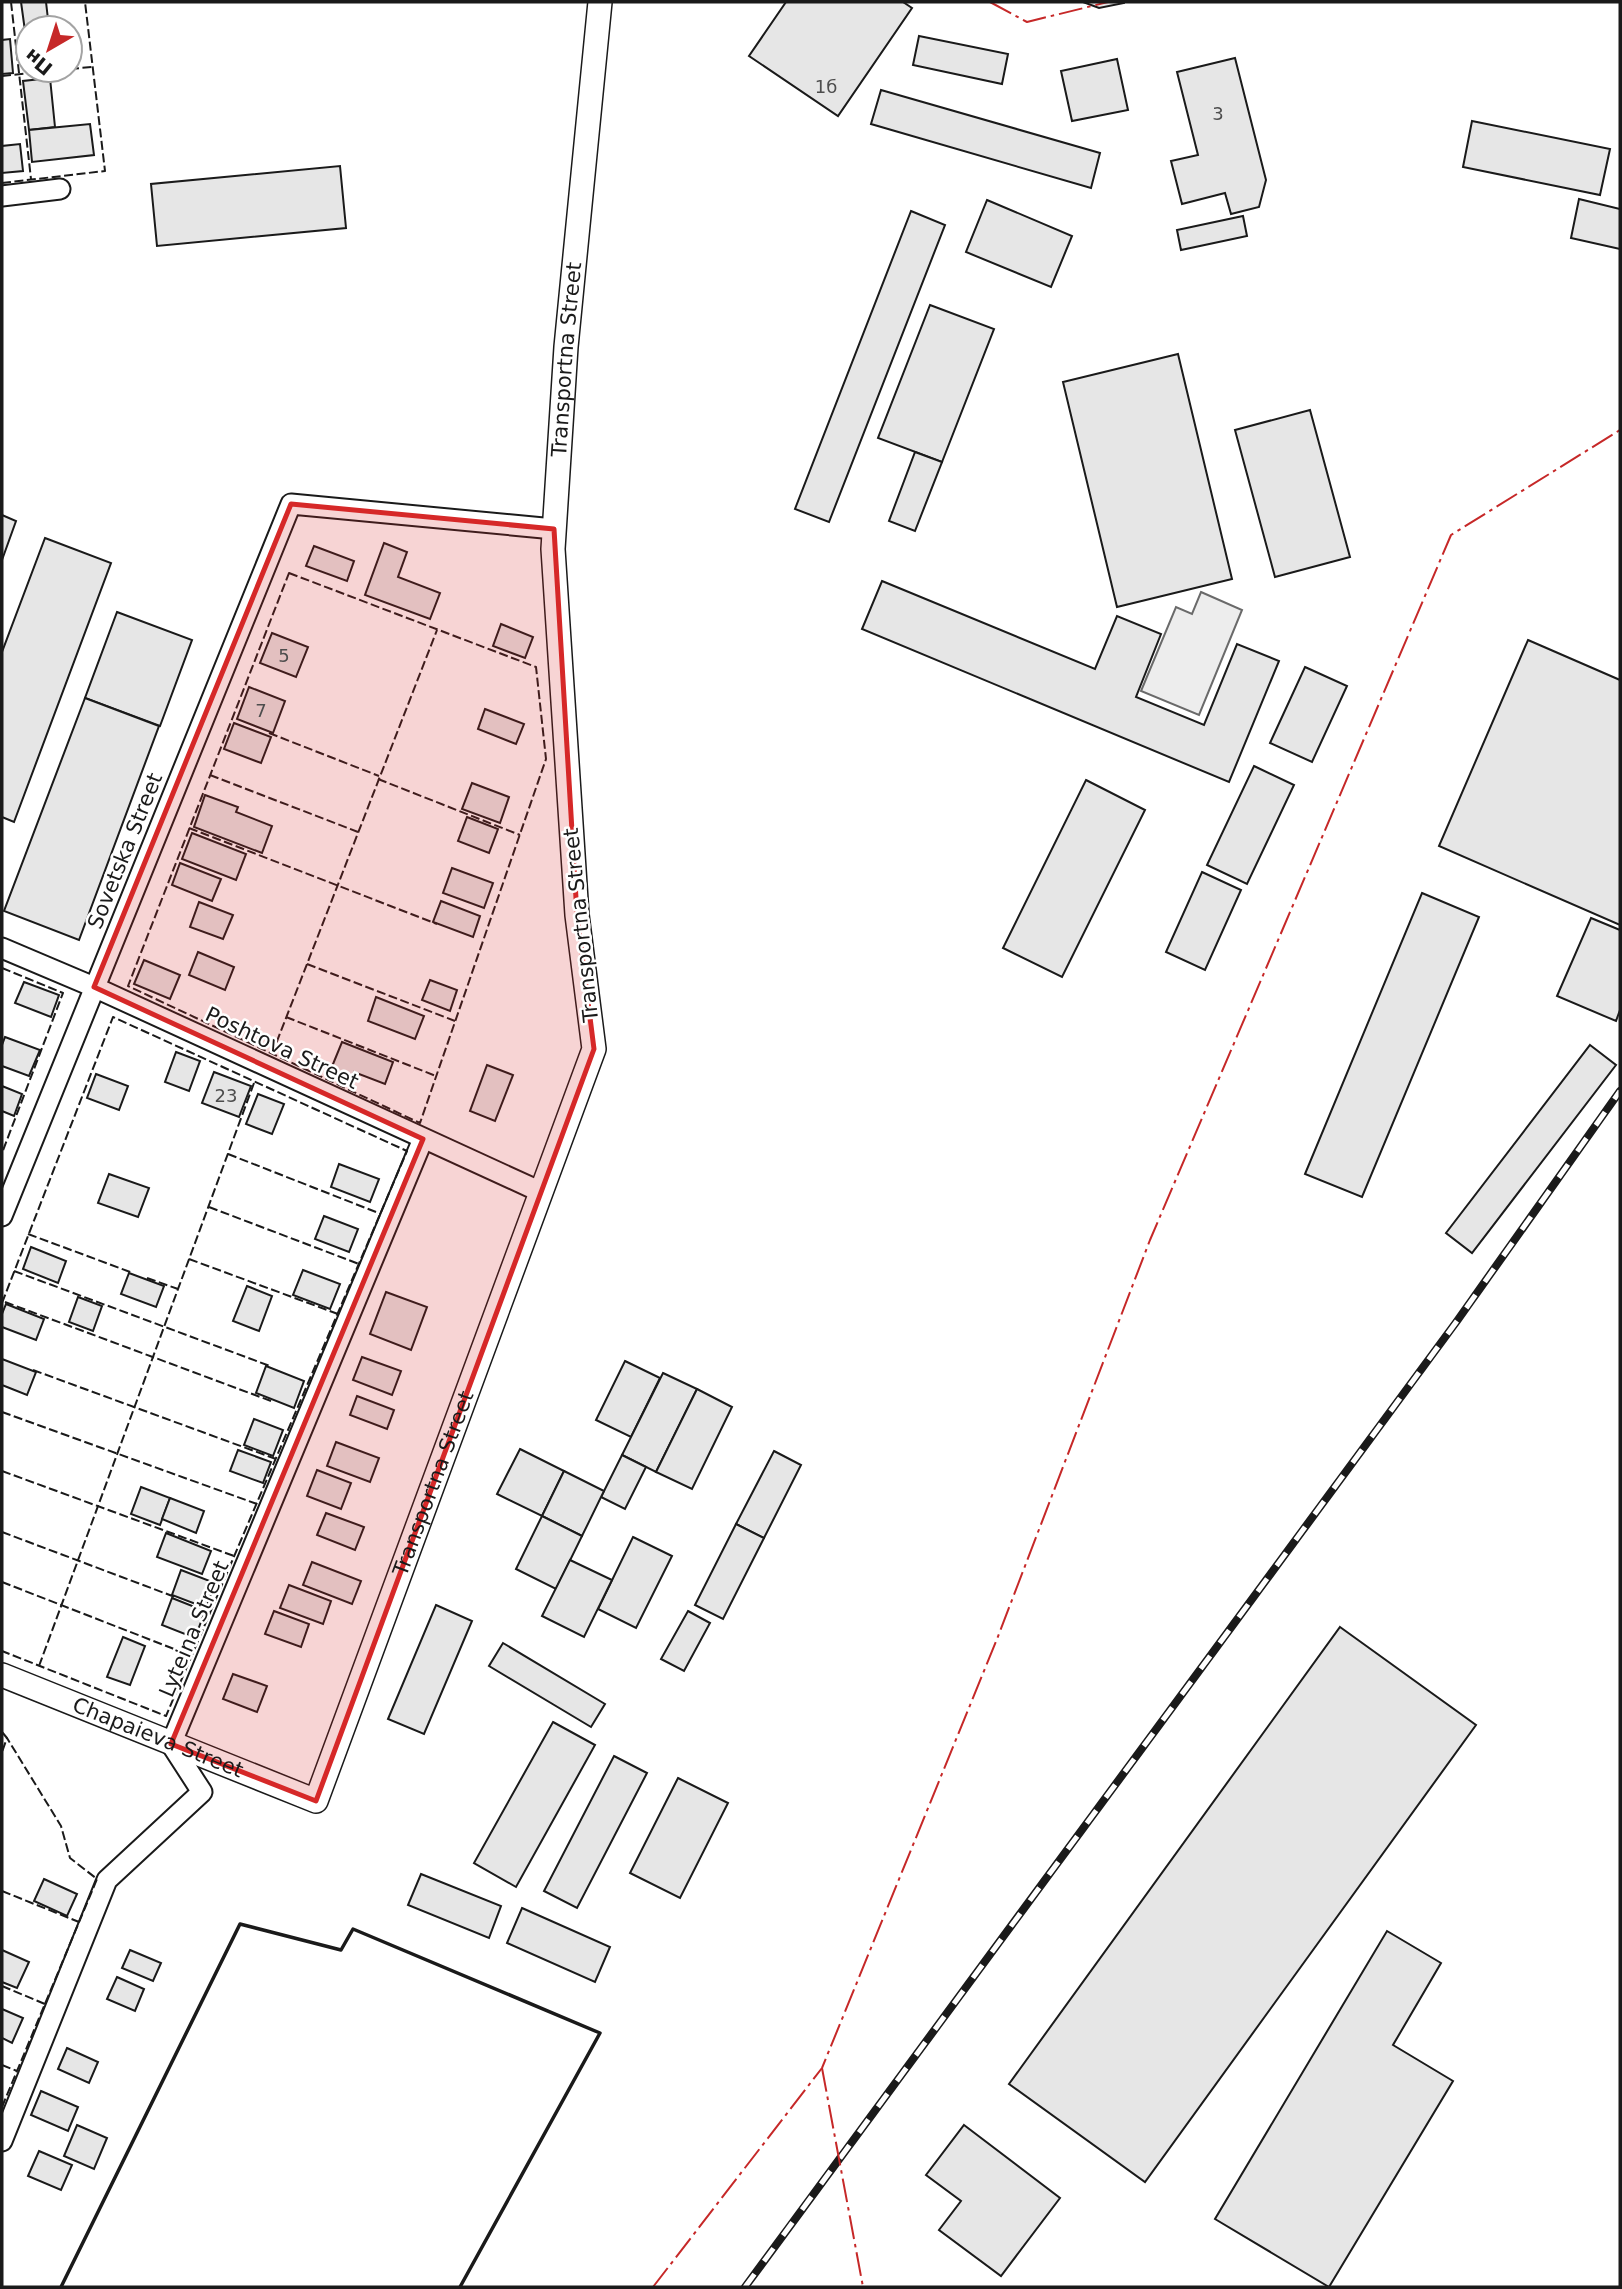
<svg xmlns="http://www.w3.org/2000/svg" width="1622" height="2289" viewBox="0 0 1622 2289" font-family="'DejaVu Sans',sans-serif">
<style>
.parking{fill:#ededed;stroke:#6a6a6a;stroke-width:2}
.building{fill:#e6e6e6;stroke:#1a1a1a;stroke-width:2}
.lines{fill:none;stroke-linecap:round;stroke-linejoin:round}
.minor-casing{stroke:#1a1a1a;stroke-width:23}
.tertiary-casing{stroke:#1a1a1a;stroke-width:26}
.minor{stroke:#fff;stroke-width:19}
.tertiary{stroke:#fff;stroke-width:23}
.rail-casing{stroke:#1a1a1a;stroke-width:8}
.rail{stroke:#fff;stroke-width:5;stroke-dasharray:16;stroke-linecap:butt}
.fence{stroke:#1a1a1a;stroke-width:2;stroke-dasharray:9 3.5;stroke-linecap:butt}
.wall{stroke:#1a1a1a;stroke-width:3.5}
.power{stroke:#c62828;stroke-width:2;stroke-dasharray:24 5 3.5 5;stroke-linecap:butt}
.marked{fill:#d62828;fill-opacity:0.2;stroke:#d62828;stroke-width:5;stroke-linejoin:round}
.labels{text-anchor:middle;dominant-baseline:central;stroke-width:5;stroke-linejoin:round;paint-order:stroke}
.number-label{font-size:18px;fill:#4d4d4d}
.street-label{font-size:21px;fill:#1a1a1a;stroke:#fff}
</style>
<rect width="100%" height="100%" fill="#fff"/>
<polygon class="parking" points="1201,592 1242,610 1199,715 1141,691 1176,607 1192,614"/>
<g class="building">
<polygon points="21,2 46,2 49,28 28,28 28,31 25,31"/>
<polygon points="786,2 903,2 912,8 838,116 749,56"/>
<polygon points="1083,2 1124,2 1124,3 1099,8"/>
<polygon points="919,36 1008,54 1002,84 913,65"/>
<polygon points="10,39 13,73 2,74 2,40"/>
<polygon points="1235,58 1266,180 1259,207 1231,214 1225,193 1182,204 1171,161 1198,155 1177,72"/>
<polygon points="1117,59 1128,110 1072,121 1061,71"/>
<polygon points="50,78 55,127 29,130 23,81"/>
<polygon points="881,90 1100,153 1091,188 871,124"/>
<polygon points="1472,121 1610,149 1600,195 1463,167"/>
<polygon points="90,124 94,155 32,162 29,130"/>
<polygon points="20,144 23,171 2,173 2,146"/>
<polygon points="340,166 346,228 157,246 151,184"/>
<polygon points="1579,199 1620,209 1620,249 1571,238"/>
<polygon points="987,200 1072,236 1051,287 966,252"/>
<polygon points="911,211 945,225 829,522 795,509"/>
<polygon points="1243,216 1247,236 1181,250 1177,230"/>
<polygon points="930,305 994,329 942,462 878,438"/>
<polygon points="1178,354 1232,579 1117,607 1063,382"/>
<polygon points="1310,410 1350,557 1275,577 1235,430"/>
<polygon points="915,452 942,462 915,531 889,521"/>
<polygon points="2,515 16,521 2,560"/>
<polygon points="45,538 111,563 14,822 2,817 2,652"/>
<polygon points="384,543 407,552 398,577 440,593 430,619 365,595"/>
<polygon points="314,546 354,561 347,581 306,566"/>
<polygon points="882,581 1095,669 1117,616 1161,634 1136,697 1204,725 1237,644 1279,661 1229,782 862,629"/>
<polygon points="117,612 192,640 160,726 85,698"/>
<polygon points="501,624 533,637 525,658 493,646"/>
<polygon points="272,633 308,647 296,677 260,663"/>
<polygon points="1528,640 1620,680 1620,925 1439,846"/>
<polygon points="1305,667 1347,686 1312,762 1270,743"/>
<polygon points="249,687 285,701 273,733 237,719"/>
<polygon points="85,698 159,726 79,940 4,911"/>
<polygon points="485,709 524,724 516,744 478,729"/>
<polygon points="234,723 271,737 261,763 224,749"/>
<polygon points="1254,766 1294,785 1247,884 1207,865"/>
<polygon points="1086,780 1145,810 1062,977 1003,948"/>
<polygon points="472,783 509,797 500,823 462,809"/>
<polygon points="205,795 238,807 236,812 272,826 262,853 194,827"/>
<polygon points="467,817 498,829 489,853 458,841"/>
<polygon points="192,833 246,854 236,880 182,859"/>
<polygon points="180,863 221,879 212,901 172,885"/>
<polygon points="452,868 493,883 484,908 443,893"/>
<polygon points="1202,872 1241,890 1205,970 1166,952"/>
<polygon points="1422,893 1479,917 1362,1197 1305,1174"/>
<polygon points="441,901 480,916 473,937 433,922"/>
<polygon points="199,902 233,915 223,939 190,927"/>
<polygon points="1591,918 1620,930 1620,1010 1616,1021 1557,996"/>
<polygon points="198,952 234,967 225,990 189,975"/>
<polygon points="144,960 180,975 170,999 134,984"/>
<polygon points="430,980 457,990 450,1011 422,1000"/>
<polygon points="24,982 59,995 51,1017 15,1003"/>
<polygon points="376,997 424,1016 415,1039 368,1021"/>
<polygon points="5,1037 40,1050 29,1076 2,1066 2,1045"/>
<polygon points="342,1042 393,1062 385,1084 354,1072 352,1077 331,1069"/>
<polygon points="1590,1045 1616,1065 1472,1253 1446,1233"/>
<polygon points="176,1052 200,1061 189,1091 165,1082"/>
<polygon points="487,1065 513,1075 495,1121 470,1111"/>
<polygon points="214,1072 251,1086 239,1117 202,1103"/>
<polygon points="96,1074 128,1086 119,1110 87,1098"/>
<polygon points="2,1086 22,1094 14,1116 2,1111"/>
<polygon points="258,1094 284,1104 272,1134 246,1124"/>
<polygon points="339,1164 379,1179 370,1202 331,1187"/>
<polygon points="109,1174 149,1188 138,1217 98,1203"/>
<polygon points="324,1216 358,1229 349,1252 315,1239"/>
<polygon points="31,1247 66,1261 58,1283 23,1269"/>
<polygon points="303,1270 340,1284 330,1309 293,1295"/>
<polygon points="129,1273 164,1286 156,1307 121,1294"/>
<polygon points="247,1286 272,1296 259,1331 233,1321"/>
<polygon points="386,1292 427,1307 411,1350 370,1334"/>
<polygon points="78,1297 102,1306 93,1331 69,1322"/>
<polygon points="6,1304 44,1319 36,1340 2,1327 2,1314"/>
<polygon points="362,1357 401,1371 392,1395 353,1380"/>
<polygon points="2,1359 36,1372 27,1395 2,1385"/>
<polygon points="625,1361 660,1378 631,1437 596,1420"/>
<polygon points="266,1366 304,1381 294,1408 256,1393"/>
<polygon points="663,1373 697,1389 656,1472 622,1455"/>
<polygon points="697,1389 732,1407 692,1489 656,1472"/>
<polygon points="357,1396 394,1410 387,1429 350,1415"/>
<polygon points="254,1419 283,1430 273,1456 244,1445"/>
<polygon points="336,1442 379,1458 370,1482 327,1466"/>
<polygon points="520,1449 564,1471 542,1516 497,1494"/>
<polygon points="238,1450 271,1462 263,1483 230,1471"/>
<polygon points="774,1451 801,1465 764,1538 736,1524"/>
<polygon points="622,1455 646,1467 625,1509 601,1497"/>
<polygon points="317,1470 351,1483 341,1509 307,1496"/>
<polygon points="564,1471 604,1491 582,1536 542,1516"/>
<polygon points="141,1487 170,1498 160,1525 131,1514"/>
<polygon points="170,1498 204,1511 196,1533 162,1519"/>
<polygon points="326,1513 364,1527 355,1550 317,1535"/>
<polygon points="542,1516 582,1536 556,1589 516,1569"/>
<polygon points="736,1524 764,1538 723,1619 695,1605"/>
<polygon points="166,1533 211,1551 202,1574 157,1557"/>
<polygon points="633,1537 672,1556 636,1628 598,1609"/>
<polygon points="570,1560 612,1580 584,1637 542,1616"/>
<polygon points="312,1562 361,1581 352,1604 303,1585"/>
<polygon points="181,1570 215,1583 206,1608 172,1595"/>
<polygon points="289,1585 331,1601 323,1624 280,1608"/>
<polygon points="172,1598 205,1611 195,1638 162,1625"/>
<polygon points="436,1605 472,1621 424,1734 388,1719"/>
<polygon points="274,1611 309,1624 301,1647 265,1634"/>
<polygon points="688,1611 710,1623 684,1671 661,1659"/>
<polygon points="1340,1627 1476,1725 1145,2182 1009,2084"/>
<polygon points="123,1637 145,1646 130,1685 107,1677"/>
<polygon points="503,1643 605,1704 591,1727 489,1666"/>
<polygon points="233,1674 267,1686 257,1712 223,1699"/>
<polygon points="553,1722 595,1745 516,1887 474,1863"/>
<polygon points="614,1756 647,1773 577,1908 544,1891"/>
<polygon points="678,1778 728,1803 680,1898 630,1873"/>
<polygon points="421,1874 501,1906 489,1938 408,1905"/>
<polygon points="44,1879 77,1894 67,1916 34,1901"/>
<polygon points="522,1908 610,1947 595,1982 507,1943"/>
<polygon points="1387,1931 1441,1963 1393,2045 1453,2081 1329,2287 1215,2219"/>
<polygon points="2,1950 29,1962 17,1988 2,1982"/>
<polygon points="130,1950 161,1963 153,1981 122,1968"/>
<polygon points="117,1977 144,1989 135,2011 107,1999"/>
<polygon points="2,2009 23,2018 12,2043 2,2038"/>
<polygon points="67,2048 98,2062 89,2083 58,2069"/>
<polygon points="41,2091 78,2107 68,2131 31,2115"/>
<polygon points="77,2125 107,2138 94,2169 64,2156"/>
<polygon points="964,2125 1060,2198 1001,2276 939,2230 961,2201 926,2175"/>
<polygon points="39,2151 72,2165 61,2190 28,2176"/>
</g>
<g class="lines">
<defs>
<g id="minor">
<polyline points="2,196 60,189"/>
<polyline points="2,948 94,987 541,1192"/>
<polyline points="2,1216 291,504 554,529"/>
<polyline points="2,2141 107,1880 202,1792 171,1744 423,1139"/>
</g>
<g id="tertiary">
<path id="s1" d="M 2,1675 L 316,1801 L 594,1049 L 577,915 L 553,549 L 566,347 L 600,2"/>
</g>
</defs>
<use href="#minor" class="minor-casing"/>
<use href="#tertiary" class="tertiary-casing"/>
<use href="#minor" class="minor"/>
<use href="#tertiary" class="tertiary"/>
<defs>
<polyline id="rail" points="745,2287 1457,1321 1620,1091"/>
</defs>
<use href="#rail" class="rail-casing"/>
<use href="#rail" class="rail"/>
<g class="fence">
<polyline points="11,2 31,179"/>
<polyline points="70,69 92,67"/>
<polyline points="2,76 62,70"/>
<polyline points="2,183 105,171 85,2"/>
<polygon points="289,573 536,667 546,759 420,1123 128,986"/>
<polyline points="269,733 379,776"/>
<polyline points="210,775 358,832"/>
<polyline points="378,779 520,835"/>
<polyline points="189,828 437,924"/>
<polyline points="307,964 455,1021"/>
<polyline points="2,968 63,993 2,1153"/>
<polyline points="286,1017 436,1076"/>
<polyline points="272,1054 437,630"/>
<polyline points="228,1154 381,1214"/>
<polyline points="209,1207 359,1264"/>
<polyline points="28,1234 133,1273"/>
<polyline points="189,1259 338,1314"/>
<polyline points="14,1271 270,1366"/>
<polyline points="147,1278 178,1289"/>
<polyline points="5,1302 271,1401"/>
<polyline points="2,1303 113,1017 407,1151 166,1716 2,1651"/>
<polyline points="33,1370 276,1459"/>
<polyline points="2,1412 257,1504"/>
<polyline points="2,1471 234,1556"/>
<polyline points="2,1532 175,1597"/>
<polyline points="2,1582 192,1656"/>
<polyline points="39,1666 254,1083"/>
<polyline points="2,1732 7,1738 2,1752"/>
<polyline points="2,1891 79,1922"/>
<polyline points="2,1986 45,2004"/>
<polyline points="2,2065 17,2071"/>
<polyline points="2,2107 97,1879 70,1858 61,1826 7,1738"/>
</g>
<polyline class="wall" points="61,2287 240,1924 341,1950 353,1929 600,2033 460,2287"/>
<g class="power">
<polyline points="990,2 1027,22 1108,2"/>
<polyline points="822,2068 863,2287"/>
<polyline points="653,2287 822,2068 997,1639 1150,1240 1451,535 1620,430"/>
</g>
</g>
<path class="marked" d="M 291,504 L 554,529 L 577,915 L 594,1049 L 316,1801 L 171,1744 L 423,1139 L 94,987 Z"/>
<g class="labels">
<g class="number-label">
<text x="826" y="86">1б</text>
<text x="1218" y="113">3</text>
<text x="284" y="655">5</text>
<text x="261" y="710">7</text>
<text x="226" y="1095">23</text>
</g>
<g class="street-label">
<text stroke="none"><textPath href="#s1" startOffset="1832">Transportna Street</textPath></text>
<text transform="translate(125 851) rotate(-68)">Sovetska Street</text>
<text transform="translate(581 925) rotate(-96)">Transportna Street</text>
<text transform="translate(282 1048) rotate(25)">Poshtova Street</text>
<text stroke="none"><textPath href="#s1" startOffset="677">Transportna Street</textPath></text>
<text transform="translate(194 1629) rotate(-67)">Lyteina Street</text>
<text stroke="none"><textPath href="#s1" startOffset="168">Chapaieva Street</textPath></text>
</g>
</g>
<rect width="1622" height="2289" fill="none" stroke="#1a1a1a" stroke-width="7"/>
<g transform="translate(49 49) rotate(219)"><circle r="33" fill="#ffffff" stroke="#a3a3a3" stroke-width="2"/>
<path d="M0-5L12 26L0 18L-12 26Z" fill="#c62828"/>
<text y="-10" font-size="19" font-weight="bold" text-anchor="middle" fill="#1a1a1a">Пн</text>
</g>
</svg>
